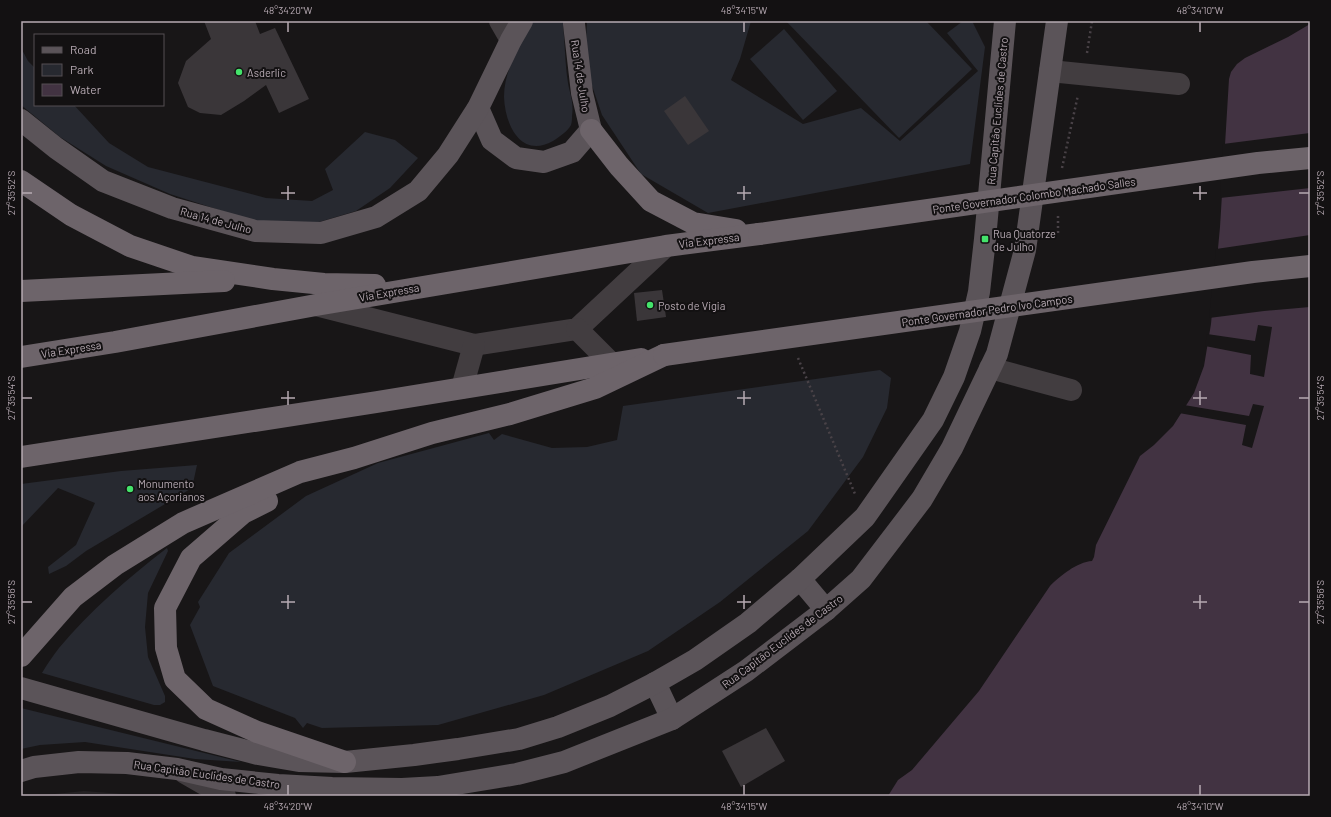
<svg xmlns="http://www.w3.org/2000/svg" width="1331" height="817" viewBox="0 0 1331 817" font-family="Barlow,sans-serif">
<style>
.built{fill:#252224}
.green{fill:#272930}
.water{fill:#423342}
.pier{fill:#181617}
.building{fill:#3a3639}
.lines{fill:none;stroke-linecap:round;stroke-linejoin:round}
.path{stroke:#494247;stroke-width:2.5;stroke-dasharray:2 3;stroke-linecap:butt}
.minor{stroke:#423d40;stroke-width:22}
.major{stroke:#5b5459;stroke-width:22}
.highway{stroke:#6d646a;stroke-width:22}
.highway-bridge{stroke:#6d646a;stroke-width:22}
.ticks{fill:none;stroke:#b7aab3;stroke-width:1.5}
.poi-dot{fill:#44e36b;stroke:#131112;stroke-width:1.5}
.labels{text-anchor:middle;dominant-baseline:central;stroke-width:4;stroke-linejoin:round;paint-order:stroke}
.poi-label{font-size:11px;fill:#b7aab3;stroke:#131112;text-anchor:start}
.street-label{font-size:11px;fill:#b7aab3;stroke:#131112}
.neatline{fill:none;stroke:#b7aab3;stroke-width:1.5}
.ticks-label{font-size:10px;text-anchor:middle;fill:#b7aab3}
</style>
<rect width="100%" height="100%" fill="#181617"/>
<polygon class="built" points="84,791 149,796 35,796"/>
<g class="green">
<path d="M 533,21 L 564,21 L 563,25 C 565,44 565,64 568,83 C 570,95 574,102 572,116 C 572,118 572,122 571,125 C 568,131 559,137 553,141 C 521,159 505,125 504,97 C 504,70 520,44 533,21 Z"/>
<polygon points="587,21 751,21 740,59 731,80 803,124 861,108 900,141 978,71 947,33 963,21 972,21 985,47 970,164 708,213 641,174 602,115 585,65"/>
<polygon points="786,21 926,21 972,69 899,138"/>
<polygon points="784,29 837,91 803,120 750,59"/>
<polygon points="21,48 28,61 35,68 35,105 74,105 109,143 148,167 266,198 312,201 333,190 325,169 365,132 395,140 418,158 390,188 356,211 319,222 256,222 170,194 106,166 60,137 21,105"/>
<polygon points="880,370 891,378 887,408 863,457 808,531 720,602 648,651 544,695 438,725 322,728 307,723 303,728 295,718 213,686 190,625 200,607 198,602 229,553 306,496 378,463 489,433 494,440 502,434 552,448 587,447 617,440 623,406"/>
<polygon points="197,465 192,488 86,551 66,566 49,574 48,567 76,545 95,503 58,488 21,527 21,484 121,471"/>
<path d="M 167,548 L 168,551 L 148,593 L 145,627 L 148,657 L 165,696 L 165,702 L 160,705 L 154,705 L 42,673 C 47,664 53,656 59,648 C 91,610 128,578 167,548 Z"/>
<polygon points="21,708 241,762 195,759 85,742 40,745 21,749"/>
</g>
<path class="water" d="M 1310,24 L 1310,796 L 888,796 L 898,780 L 912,770 L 979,691 L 1050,586 C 1060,576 1077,562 1092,561 L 1094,557 L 1096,545 L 1140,456 L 1154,445 L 1173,426 L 1194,393 L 1204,366 L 1211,324 L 1220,227 L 1229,79 L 1231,72 L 1237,64 L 1245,58 L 1288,37 Z"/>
<g class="pier">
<polygon points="1310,133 1310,188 1220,198 1223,144"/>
<polygon points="1310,235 1310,307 1264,311 1209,318 1216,249"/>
<polygon points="1258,325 1272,327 1264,377 1250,374 1251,355 1205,346 1207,334 1255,341"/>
<polygon points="1253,404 1264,406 1252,448 1242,445 1246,425 1179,413 1184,405 1249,416"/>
</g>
<g class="building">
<polygon points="204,21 255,21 260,34 275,28 309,99 279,113 266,85 244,101 221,115 200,113 188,107 178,83 186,61 211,39"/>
<polygon points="685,96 709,131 688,145 664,111"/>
<polygon points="662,290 666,317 637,321 634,293"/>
<polygon points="766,728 785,761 741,787 722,751"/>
</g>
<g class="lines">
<g class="path">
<polyline points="1087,53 1092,21"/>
<polyline points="1062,168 1078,95"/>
<polyline points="1058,233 1058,213"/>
<polyline points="798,358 855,494"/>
</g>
<g class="minor">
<polyline points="500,21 511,40"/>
<polyline points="1050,71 1179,84"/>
<polyline points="316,305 474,345 577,329 666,246"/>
<polyline points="577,329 611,363"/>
<polyline points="990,368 1071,390"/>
<polyline points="462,388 474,345"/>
<polyline points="185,773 225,796"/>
</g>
<g class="major">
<polyline points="478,108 492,140 516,158 544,162 572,152 591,130 582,93 574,24 574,21"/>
<polyline points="21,120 56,148 103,181 172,208 255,231 321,233 376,217 418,191 448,155 478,108 511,40 522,21"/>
<polyline points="800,579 826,610"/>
<polyline points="655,683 672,719"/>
<polyline points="21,688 204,740 258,754 299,761 345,762 414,755 458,749 519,739 558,727 610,706 655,683 695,660 748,623 800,579 865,517 933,420 954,377 970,331 979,292 985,239 1005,21"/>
<polyline points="21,771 34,767 79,762 127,763 177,769 221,779 278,785 332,788 402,789 438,787 517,774 564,762 672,719 746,671 826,610 861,579 922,499 952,448 997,354 1025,250 1057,21"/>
</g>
<g class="highway">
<polyline points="591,130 619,166 651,201 693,223 736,230"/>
<polyline points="21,181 71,215 130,246 192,267 273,279 324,284 375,285"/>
<polyline points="21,291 224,281"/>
<polyline points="21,357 115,342 316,305 666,246 759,234"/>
<polyline points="21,457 377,402 641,359"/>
<polyline points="267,501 243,513 191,558 165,608 166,648 175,679 206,709 257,732 345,762"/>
<polyline points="21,656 73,597 115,565 183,523 300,472 354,458 432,433 510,414 595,388 664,355"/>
</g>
<g class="highway-bridge">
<polyline points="759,234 1258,163 1310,158"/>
<polyline points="664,355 1253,272 1310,266"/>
</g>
</g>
<path class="ticks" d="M 288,22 L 288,32M 744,22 L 744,32M 1200,22 L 1200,32M 288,186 L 288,200M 744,186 L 744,200M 1200,186 L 1200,200M 22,193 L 32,193M 281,193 L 295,193M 737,193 L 751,193M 1193,193 L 1207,193M 1299,193 L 1309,193M 288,391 L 288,405M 744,391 L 744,405M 1200,391 L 1200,405M 22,398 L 32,398M 281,398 L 295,398M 737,398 L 751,398M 1193,398 L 1207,398M 1299,398 L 1309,398M 288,595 L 288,609M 744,595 L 744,609M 1200,595 L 1200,609M 22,602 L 32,602M 281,602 L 295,602M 737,602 L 751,602M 1193,602 L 1207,602M 1299,602 L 1309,602M 288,785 L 288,795M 744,785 L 744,795M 1200,785 L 1200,795"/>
<g class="poi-dot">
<circle cx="239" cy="72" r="4"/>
<rect x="981" y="235" width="8" height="8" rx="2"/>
<circle cx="650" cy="305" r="4"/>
<circle cx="130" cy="489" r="4"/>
</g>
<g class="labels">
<g class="poi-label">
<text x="247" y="72">Asderlic</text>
<text x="993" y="233">Rua Quatorze<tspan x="993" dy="13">de Julho</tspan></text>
<text x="658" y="305">Posto de Vigia</text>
<text x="138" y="483">Monumento<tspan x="138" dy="13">aos Açorianos</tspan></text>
</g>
<g class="street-label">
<text transform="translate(581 76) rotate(81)">Rua 14 de Julho</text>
<text transform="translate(997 111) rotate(-85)">Rua Capitão Euclides de Castro</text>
<text transform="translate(1034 195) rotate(-8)">Ponte Governador Colombo Machado Salles</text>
<text transform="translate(216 220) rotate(15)">Rua 14 de Julho</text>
<text transform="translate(709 240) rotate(-7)">Via Expressa</text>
<text transform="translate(389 292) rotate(-10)">Via Expressa</text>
<text transform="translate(987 310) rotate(-8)">Ponte Governador Pedro Ivo Campos</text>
<text transform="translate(71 349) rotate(-9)">Via Expressa</text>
<text transform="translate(782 641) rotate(-37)">Rua Capitão Euclides de Castro</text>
<text transform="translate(207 774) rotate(8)">Rua Capitão Euclides de Castro</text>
</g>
</g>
<rect width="1331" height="817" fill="none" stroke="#131112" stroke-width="44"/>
<rect x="34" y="34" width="130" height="72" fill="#131112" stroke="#554e52"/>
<rect x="42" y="47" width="20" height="6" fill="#5b5459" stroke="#554e52"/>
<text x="70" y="54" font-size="12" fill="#b7aab3">Road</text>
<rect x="42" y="64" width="20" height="12" fill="#272930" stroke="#554e52"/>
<text x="70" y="74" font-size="12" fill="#b7aab3">Park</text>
<rect x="42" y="84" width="20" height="12" fill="#423342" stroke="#554e52"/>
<text x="70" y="94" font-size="12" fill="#b7aab3">Water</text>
<rect x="22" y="22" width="1287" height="773" class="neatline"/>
<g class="ticks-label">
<text x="288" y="14">48°34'20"W</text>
<text x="744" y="14">48°34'15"W</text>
<text x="1200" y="14">48°34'10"W</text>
<text transform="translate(11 193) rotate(-90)" y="4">27°35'52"S</text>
<text transform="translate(1320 193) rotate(-90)" y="4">27°35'52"S</text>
<text transform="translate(11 398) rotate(-90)" y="4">27°35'54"S</text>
<text transform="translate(1320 398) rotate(-90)" y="4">27°35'54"S</text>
<text transform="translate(11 602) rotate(-90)" y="4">27°35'56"S</text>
<text transform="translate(1320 602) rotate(-90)" y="4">27°35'56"S</text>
<text x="288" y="810">48°34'20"W</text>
<text x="744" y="810">48°34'15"W</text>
<text x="1200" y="810">48°34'10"W</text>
</g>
</svg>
